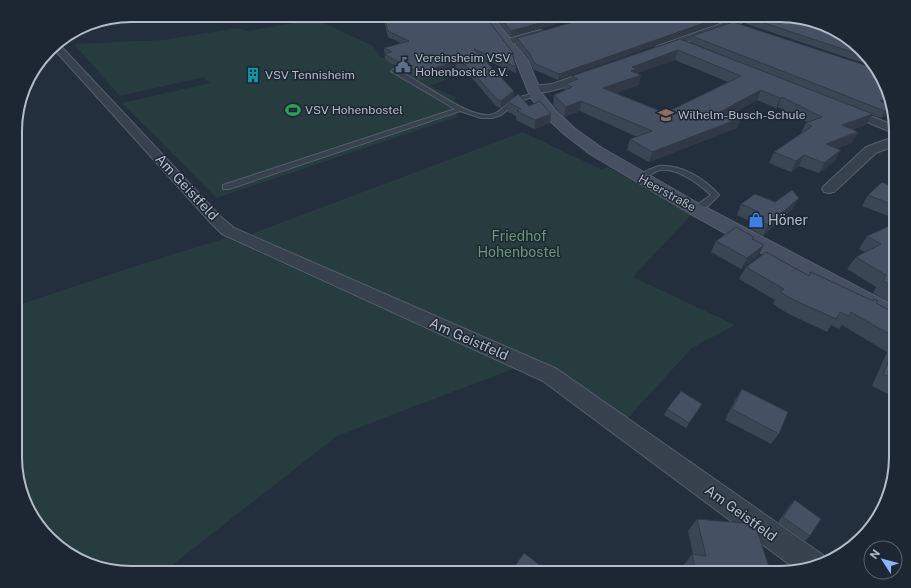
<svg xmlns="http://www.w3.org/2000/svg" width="911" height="588" viewBox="0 0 911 588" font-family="'Public Sans',sans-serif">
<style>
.green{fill:#263c3f}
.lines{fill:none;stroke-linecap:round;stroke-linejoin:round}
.lane-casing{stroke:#565f6c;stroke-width:2}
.street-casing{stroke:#565f6c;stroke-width:2}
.secondary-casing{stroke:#565f6c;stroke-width:2}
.lane{fill:#38414e;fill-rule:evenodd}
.street{fill:#38414e;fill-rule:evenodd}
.secondary{fill:#465061;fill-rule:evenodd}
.wall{fill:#3b4654;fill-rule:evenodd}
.shaded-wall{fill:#303945}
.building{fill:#455162;stroke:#303945;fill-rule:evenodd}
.labels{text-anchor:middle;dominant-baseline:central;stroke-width:3;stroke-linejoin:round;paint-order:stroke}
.far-poi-label{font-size:12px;fill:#b4bcc9;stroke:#1d2633;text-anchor:start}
.far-street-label{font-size:12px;fill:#b4bcc9;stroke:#1d2633}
.street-label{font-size:14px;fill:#b4bcc9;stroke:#1d2633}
.poi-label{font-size:14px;fill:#b4bcc9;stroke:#1d2633;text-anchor:start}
.park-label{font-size:14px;fill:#6b9a76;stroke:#1d2633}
.rim{fill:none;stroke:#b4bcc9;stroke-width:2}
</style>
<rect width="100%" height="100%" fill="#242f3e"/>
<g class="green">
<polygon points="310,20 317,20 373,46 381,58 401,53 454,76 430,86 454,97 457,117 217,198 122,103 210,83 204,77 120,96 74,44 164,40 237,28 248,31"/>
<polygon points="523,132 602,170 608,167 691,215 633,277 735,325 692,348 625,421 545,369 245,236"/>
<polygon points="226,238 515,368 337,436 162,573 131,573 66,553 31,515 16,472 16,306 126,269"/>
</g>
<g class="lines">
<defs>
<g id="lane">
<path d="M 394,69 C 418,78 466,118 490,115 C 499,114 505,105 513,100 C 519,96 528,95 536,93 L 539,95 L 517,102 L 501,115 L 492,118 L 481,118 L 460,111 L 229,189 L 223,189 L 223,185 L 455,109 L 392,72 L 391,71 Z"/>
<path d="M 659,166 C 681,164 705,179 719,195 L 708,206 L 695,211 L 691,209 C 697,204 705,200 711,195 C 699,184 674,165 657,171 C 650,174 644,181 637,179 L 636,178 L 648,170 Z"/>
</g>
<g id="street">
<polygon points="746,15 758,15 757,17 663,50 657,50 655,48 657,46"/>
<polygon points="540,30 543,31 544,33 543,35 507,45 502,42 504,40"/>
<polygon points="57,42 221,217 234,228 557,369 823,555 825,561 797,570 543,381 222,234 211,223 52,47"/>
<path d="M 595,69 L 599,70 L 600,72 L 599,74 C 586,79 537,101 528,89 L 533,86 L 552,84 Z"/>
<polygon points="847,107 896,126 896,134 843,112 841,110 843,108"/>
<polygon points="896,136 896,145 876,153 834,192 829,193 824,192 822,189 824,186 866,147"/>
</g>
<polygon id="secondary" points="481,15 491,15 528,61 542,94 555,110 574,128 602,148 701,205 896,307 896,325 888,323 689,213 590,154 564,134 545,116 531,98 516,61"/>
</defs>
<use href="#lane" class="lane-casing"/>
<use href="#street" class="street-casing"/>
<use href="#secondary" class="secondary-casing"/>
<use href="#lane" class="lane"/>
<use href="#street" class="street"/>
<use href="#secondary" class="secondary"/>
</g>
<g class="wall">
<polygon points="359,15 484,15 514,54 514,59 516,67 516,73 484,59 514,91 513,98 501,108 496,106 466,71 456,68 420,80 385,60 384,48 401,43 388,37 384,21"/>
<polygon points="493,15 588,15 510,37"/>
<polygon points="599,15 558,80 533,69 529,60 516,44 517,38"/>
<polygon points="746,17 845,35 875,67 744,23"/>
<path d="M 692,36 L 881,73 L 890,103 L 887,104 L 890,105 L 893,113 L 892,114 L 881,118 L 872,115 L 867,124 L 852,130 L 858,132 L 852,143 L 837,148 L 835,161 L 819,173 L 799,166 L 791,172 L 769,163 L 774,152 L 801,133 L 806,123 L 807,122 L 778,107 L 776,108 L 757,100 L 730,115 L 741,118 L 737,128 L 649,162 L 627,150 L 630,139 L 637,137 L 580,111 L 564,117 L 553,105 L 554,95 L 564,91 L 565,84 L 571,81 L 572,76 L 680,39 L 742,63 L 690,42 ZM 675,60 L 728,82 L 665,113 L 616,93 L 639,85 L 637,73 Z"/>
<polygon points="508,102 529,106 550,123 534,129 516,120 516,116 508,112"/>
<polygon points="896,188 896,212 891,217 862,206 868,195"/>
<polygon points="775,202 793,208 763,236 747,227 750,221 737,215 741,204"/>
<polygon points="896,223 896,298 889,302 873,293 876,287 847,269 856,257 865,252 859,249 867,236"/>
<polygon points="754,237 753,239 764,245 758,256 741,269 711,252 716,241"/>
<polygon points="746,267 809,276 811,272 872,301 874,299 877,303 896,314 896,398 872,386 887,352 842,325 839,329 831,325 827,332 787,313 773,304 775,300 739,279"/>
<polygon points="742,389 779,434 771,444 725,420 735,400"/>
<polygon points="667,409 699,409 686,428 664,415"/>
<polygon points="795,500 810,536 805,541 778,522 790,505"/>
<polygon points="697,519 771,573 684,573 683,566 692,554 693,555 688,531"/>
</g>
<g class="shaded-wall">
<polygon points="569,15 588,15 510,37 511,31"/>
<polygon points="727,15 742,15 558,80 559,74"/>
<polygon points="678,50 675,60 636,74 641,75 639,85 601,98 603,88 632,67"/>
<polygon points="456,61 456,68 420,80 420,73"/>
<polygon points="761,90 757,100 717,122 720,112"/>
<polygon points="514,91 513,98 501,108 501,101"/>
<polygon points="782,97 778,107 776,108 780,98"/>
<polygon points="888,98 890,103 876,108 880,101"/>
<polygon points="581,101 580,111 564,117 566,107"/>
<polygon points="891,109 893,113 892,114 881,118 885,111"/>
<polygon points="551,114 550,123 534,129 535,120"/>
<polygon points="873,114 867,124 837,136 842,125"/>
<polygon points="741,118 737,128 649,162 652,152"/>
<polygon points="858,132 852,143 820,155 826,144"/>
<polygon points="841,150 835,161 819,173 824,163"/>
<polygon points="804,155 799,166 791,172 796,161"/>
<polygon points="799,198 793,208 763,236 768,225"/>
<polygon points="896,210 896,212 891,217"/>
<polygon points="764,245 758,256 741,269 747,258"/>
<polygon points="896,294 896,298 889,302"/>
<polygon points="702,404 699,409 686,428 689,423"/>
</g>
<g class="building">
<polygon points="383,15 484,15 514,54 512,53 516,67 474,49 514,91 501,101 497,99 466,65 456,61 420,73 384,54 392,52 384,48 409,41 388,31 384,15"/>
<polygon points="498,15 569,15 511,31"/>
<polygon points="599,15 727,15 559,74 534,63 530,54 517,38"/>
<polygon points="751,15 780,15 845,35 864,56 746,17"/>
<polygon points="733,22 877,69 881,73 888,98 880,101 890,105 891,109 885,111 692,36"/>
<path d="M 680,39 L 873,114 L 842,125 L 858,132 L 826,144 L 841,150 L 824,163 L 804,155 L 796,161 L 774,152 L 812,126 L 806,123 L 822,117 L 782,97 L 780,98 L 761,90 L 720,112 L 741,118 L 652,152 L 630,139 L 652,131 L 581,101 L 566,107 L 554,95 L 572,87 L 565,84 L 578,79 L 572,76 ZM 678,50 L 741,76 L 665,113 L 603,88 L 641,75 L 631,71 L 637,69 L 632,67 Z"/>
<polygon points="518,94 529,106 540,101 551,114 535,120 517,111 521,109 508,102"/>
<polygon points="882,182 896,188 896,206 868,195"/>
<polygon points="792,190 799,198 768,225 752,217 759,212 741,204 755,194 775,202"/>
<polygon points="896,223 896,287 883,281 886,275 856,257 881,244 867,236"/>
<polygon points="736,227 754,237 752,239 764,245 747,258 716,241"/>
<polygon points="766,252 809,276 811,272 873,301 874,299 878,301 876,303 896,314 896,338 851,312 849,316 840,312 836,319 794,300 780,292 784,289 746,267"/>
<polygon points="896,344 896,380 883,374"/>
<polygon points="742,389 788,412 779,434 732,409"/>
<polygon points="681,391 702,404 689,423 667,409"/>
<polygon points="795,500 821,519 810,536 783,517"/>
<polygon points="697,519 755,524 771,573 696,573 692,554 706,556"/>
<polygon points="524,553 550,573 510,573"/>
</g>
<defs>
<symbol id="civic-bare" viewBox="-9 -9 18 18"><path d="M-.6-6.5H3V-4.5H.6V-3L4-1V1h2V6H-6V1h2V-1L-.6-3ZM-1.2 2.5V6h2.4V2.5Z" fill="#5c6f8a" stroke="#1d2633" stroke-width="2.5" paint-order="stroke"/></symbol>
<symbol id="building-bare" viewBox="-9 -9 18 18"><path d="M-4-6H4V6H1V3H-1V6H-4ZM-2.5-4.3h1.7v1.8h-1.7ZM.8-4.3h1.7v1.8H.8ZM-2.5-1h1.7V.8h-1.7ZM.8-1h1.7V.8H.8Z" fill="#0f9aa8" stroke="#1d2633" stroke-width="2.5" paint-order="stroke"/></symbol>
<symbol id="stadium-bare" viewBox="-9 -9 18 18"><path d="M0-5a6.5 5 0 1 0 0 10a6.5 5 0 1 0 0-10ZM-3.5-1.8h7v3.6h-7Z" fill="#2e9e5b" stroke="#1d2633" stroke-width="2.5" paint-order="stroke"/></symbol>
<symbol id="school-bare" viewBox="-9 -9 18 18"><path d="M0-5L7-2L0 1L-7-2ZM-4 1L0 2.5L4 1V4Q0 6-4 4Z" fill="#8d6e63" stroke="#1d2633" stroke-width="2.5" paint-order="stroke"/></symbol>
<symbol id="shop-bare" viewBox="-9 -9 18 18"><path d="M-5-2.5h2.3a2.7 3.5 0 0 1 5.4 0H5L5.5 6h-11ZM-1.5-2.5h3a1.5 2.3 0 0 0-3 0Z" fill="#3f7fe0" stroke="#1d2633" stroke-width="2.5" paint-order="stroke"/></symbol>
</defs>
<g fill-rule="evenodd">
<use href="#civic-bare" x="392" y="54" width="22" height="22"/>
<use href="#building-bare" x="242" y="64" width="22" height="22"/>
<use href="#stadium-bare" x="282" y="99" width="22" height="22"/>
<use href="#school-bare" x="655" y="104" width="22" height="22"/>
<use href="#shop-bare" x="745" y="209" width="22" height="22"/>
</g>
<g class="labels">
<g class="far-poi-label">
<text x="415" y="58">Vereinsheim VSV<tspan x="415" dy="14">Hohenbostel e.V.</tspan></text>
<text x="265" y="75">VSV Tennisheim</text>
<text x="305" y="110">VSV Hohenbostel</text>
<text x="678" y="115">Wilhelm-Busch-Schule</text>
</g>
<g class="far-street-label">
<text transform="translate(667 193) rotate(29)">Heerstraße</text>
</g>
<g class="street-label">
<text transform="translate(187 187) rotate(47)">Am Geistfeld</text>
<text transform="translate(469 339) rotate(24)">Am Geistfeld</text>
<text transform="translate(741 513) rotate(36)">Am Geistfeld</text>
</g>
<g class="poi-label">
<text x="768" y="220">Höner</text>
</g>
<g class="park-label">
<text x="519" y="236">Friedhof<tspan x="519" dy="16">Hohenbostel</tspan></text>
</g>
</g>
<path d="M0 0H911V588H0ZM131 22H780A109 109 0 0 1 889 131V457A109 109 0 0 1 780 566H131A109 109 0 0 1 22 457V131A109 109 0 0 1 131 22Z" fill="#1d2633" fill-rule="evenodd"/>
<path class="rim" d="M131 22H780A109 109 0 0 1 889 131V457A109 109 0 0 1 780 566H131A109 109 0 0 1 22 457V131A109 109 0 0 1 131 22Z"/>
<g transform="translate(883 560) rotate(306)"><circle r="19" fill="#1d2633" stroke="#59626f"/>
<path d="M0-3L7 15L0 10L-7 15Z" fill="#8ab4f8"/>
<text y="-6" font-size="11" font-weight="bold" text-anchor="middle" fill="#b4bcc9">N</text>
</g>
</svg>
